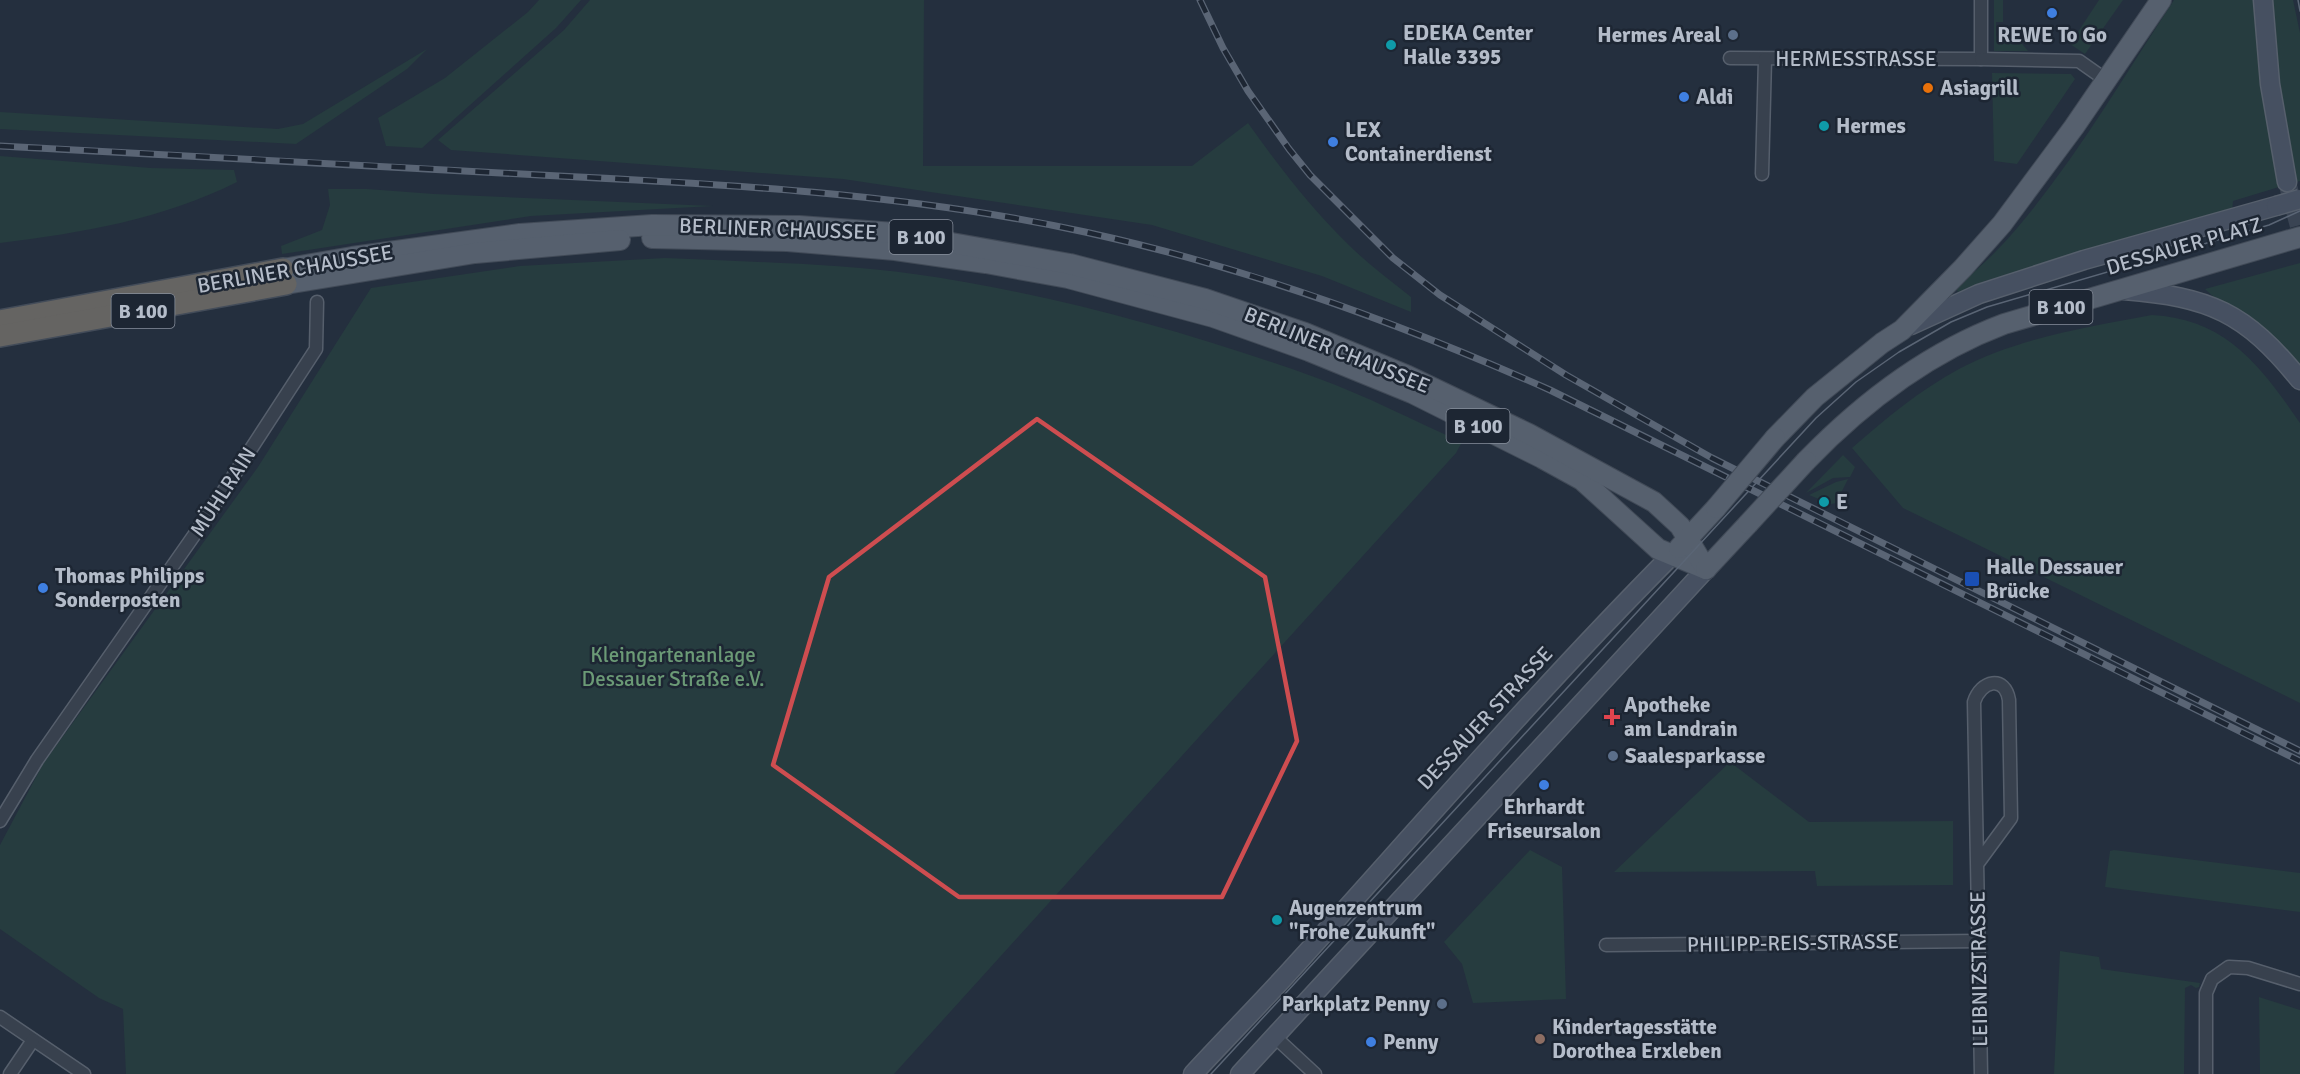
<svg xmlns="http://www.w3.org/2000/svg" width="2300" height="1074" viewBox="0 0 2300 1074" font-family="Signika,sans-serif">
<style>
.green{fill:#263c3f}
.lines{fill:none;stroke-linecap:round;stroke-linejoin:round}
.secondary-tunnel{stroke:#3a4453;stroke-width:18;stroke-dasharray:18 9;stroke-linecap:butt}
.minor-casing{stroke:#565f6c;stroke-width:15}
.secondary-casing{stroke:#565f6c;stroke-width:21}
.primary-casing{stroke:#414a57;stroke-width:22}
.trunk-casing{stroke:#434c59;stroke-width:24}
.minor{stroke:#38414e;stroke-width:12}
.secondary{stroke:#465061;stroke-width:18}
.primary{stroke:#56606e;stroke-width:20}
.trunk{stroke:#656462;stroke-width:21}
.tram{stroke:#5a6575;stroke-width:1.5}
.rail-casing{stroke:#5a6575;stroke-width:7}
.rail{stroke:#1d2633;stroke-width:4.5;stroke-dasharray:14;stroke-linecap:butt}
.secondary-bridge-casing{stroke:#565f6c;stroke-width:21;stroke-linecap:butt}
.primary-bridge-casing{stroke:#414a57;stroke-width:22;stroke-linecap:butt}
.secondary-bridge{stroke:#465061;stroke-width:18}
.primary-bridge{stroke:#56606e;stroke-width:20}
.marked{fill:none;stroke:#ce4d50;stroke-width:4.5;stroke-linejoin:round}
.shop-dot{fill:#3f7fe0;stroke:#1d2633;stroke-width:2}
.service-dot{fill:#5c6f8a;stroke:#1d2633;stroke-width:2}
.culture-dot{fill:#0f9aa8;stroke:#1d2633;stroke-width:2}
.food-dot{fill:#e8710a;stroke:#1d2633;stroke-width:2}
.transit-dot{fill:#1a4fb4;stroke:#1d2633;stroke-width:2}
.health-dot{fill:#e0444e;stroke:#1d2633;stroke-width:2}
.education-dot{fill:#8d6e63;stroke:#1d2633;stroke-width:2}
.labels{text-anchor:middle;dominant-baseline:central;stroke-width:5;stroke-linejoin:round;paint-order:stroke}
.shield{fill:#1d2633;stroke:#878f9c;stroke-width:1.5}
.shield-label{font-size:20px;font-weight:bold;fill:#b4bcc9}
.poi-label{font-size:21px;font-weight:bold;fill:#b4bcc9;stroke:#1d2633;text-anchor:start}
.street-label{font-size:21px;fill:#b4bcc9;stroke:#1d2633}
.park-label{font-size:21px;fill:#6b9a76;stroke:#1d2633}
</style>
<rect width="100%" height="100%" fill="#242f3e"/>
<g class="green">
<polygon points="539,0 581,0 556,28 422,148 386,146 378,118 445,78 528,12"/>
<path d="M 590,0 L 924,0 L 923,166 L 1192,166 L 1248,123 C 1280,168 1314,212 1354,250 C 1372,267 1392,282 1411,297 L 1411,312 L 1322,276 L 1152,225 L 843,179 L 451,150 L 438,140 L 564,30 Z"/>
<polygon points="1994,0 2003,0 2003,22 1996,22 1996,36 2018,39 2028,51 1994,51"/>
<polygon points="2099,0 2123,0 2085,54 2070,44"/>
<path d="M 2174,0 L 2254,0 L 2261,88 L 2279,187 L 2233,201 L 2232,211 L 1985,281 L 1958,292 L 1956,288 C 1978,269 1999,250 2018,227 C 2077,157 2124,76 2174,0 Z"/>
<path d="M 2272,0 L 2293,0 L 2300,33 L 2300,181 L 2296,182 C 2284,121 2276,62 2272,0 Z"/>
<polygon points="427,49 407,69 296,144 0,129 0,112 278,129 303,124"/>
<polygon points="1992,73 2071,74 2075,79 2017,164 1994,161"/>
<path d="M 0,156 L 151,168 L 234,170 L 237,182 C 163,219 82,233 0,243 Z"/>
<polygon points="328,189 367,189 434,194 713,206 531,216 282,254 281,246 322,230 330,205"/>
<path d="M 665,258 C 748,262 832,263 914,274 C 1049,293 1189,332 1317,378 C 1367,396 1414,421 1462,442 L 1456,453 L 894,1074 L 126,1074 L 123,1009 L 99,998 L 0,929 L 0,845 L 43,764 L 258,467 L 371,288 L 520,266 Z"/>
<path d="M 2300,263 L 2300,371 C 2288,355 2275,338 2259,325 C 2242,311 2220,305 2205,289 Z"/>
<path d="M 2152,315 C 2226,319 2261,366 2300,423 L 2300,703 L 1903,508 L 1852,448 C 1885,419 1920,390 1959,369 C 2018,338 2088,327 2152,315 Z"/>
<polygon points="1843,455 1855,467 1850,477 1833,478 1806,493"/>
<polygon points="1848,479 1836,503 1831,504 1809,495 1836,482"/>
<polygon points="1730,762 1809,822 1953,821 1953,885 1817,886 1815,871 1614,872"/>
<polygon points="1530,850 1562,867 1566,999 1473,1003 1462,964 1444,942"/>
<polygon points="2114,850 2300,873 2300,912 2105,887 2110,851"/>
<polygon points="2060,951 2099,957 2101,969 2200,983 2199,987 2196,988 2191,985 2185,988 2184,1074 2054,1074"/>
<polygon points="2259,997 2300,1010 2300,1074 2260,1074"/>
</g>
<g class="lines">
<polyline class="secondary-tunnel" points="2287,182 2300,230"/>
<defs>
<g id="minor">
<polyline points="1730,58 1981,59 1981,0"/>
<polyline points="1981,59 2079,61 2106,80"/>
<polyline points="1762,174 1765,59"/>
<polyline points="0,821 37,760 204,521 316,349 317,302"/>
<path d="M 1978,863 L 2011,818 L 2009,700 C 2005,675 1981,680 1974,702 L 1981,1074"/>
<polyline points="1606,945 1979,941"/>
<polyline points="0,1017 84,1074"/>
<polyline points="1275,1037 1315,1074"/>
<polyline points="10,1074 33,1040"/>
<polyline points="2206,1074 2206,993 2212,979 2229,967 2248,968 2300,984"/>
</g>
<g id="secondary">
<polyline points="2263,0 2270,84 2287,182"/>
<path d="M 2124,290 C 2210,297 2245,312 2300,380"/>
<polyline points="1911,325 1979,294 2084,260 2276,206"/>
<path d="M 1193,1074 C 1228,1036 1265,999 1299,961 C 1422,825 1542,686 1671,556"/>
<polyline points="1240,1074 1706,569"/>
</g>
<g id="primary">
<polyline points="652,238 787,241 895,250 986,263 1068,278 1213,317 1309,351 1412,393 1542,458 1582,480 1658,549 1706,569"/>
<polyline points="283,269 352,257 520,234 652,225 799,226 895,233 1070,264 1205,299 1305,333 1408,376 1529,434 1654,502 1680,526 1706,569"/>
<polyline points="286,284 475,253 620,240"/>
<polyline points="1775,438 1815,397 1882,343 1902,330 1963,268 2002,224 2074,127 2161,0"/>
<path d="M 1806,461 C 1863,402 1927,353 2004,324 L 2300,237"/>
<polyline points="1679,548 1716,508"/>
<polyline points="1706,569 1748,524"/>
</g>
<g id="trunk">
<polyline points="0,321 283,269"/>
<polyline points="0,336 286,284"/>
</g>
</defs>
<use href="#minor" class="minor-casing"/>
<use href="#secondary" class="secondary-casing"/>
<use href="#primary" class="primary-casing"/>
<use href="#trunk" class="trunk-casing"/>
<use href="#minor" class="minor"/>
<use href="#secondary" class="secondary"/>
<use href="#primary" class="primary"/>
<use href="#trunk" class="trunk"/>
<g class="tram">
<polyline points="2298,0 2300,11"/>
<polyline points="1211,1074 1816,418 1856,382 1899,352 1951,322 1987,307 2269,225 2300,211"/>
</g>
<defs>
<g id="rail">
<polyline points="1200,0 1223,48 1248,91 1289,149 1310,175 1393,258 1440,295 1566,375 1712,458 2300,751"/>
<path d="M 0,146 C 180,155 360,165 540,175 C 723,184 905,193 1085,232 C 1246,267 1400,323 1550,390 L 2300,761"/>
</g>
</defs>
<use href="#rail" class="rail-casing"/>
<use href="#rail" class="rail"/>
<defs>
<polyline id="secondary-bridge" points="2276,206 2300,199"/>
<g id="primary-bridge">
<polyline points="1716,508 1775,438"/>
<polyline points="1748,524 1806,461"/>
</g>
</defs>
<use href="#secondary-bridge" class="secondary-bridge-casing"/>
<use href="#primary-bridge" class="primary-bridge-casing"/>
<use href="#secondary-bridge" class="secondary-bridge"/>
<use href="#primary-bridge" class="primary-bridge"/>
</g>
<path class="marked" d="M 1037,419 L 1265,577 L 1297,741 L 1222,897 L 959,897 L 773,765 L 829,577 Z"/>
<g class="shop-dot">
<circle cx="2052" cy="13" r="6"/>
<circle cx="1684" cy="97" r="6"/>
<circle cx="1333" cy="142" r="6"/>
<circle cx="43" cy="588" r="6"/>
<circle cx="1544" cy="785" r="6"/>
<circle cx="1371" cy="1042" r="6"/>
</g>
<g class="service-dot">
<circle cx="1733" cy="35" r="6"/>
<circle cx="1613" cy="756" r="6"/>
<circle cx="1442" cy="1004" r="6"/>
</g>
<g class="culture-dot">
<circle cx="1391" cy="45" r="6"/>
<circle cx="1824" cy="126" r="6"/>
<circle cx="1824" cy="502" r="6"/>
<circle cx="1277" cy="920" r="6"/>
</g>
<circle class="food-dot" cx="1928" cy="88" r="6"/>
<rect class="transit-dot" x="1964" y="571" width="16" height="16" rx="3"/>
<path class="health-dot" d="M1609 708h6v6h6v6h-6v6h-6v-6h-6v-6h6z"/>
<circle class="education-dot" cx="1540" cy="1039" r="6"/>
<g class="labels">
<g class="shield">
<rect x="889.5" y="220" width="63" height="34" rx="4.5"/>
<rect x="2029.5" y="290" width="63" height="34" rx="4.5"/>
<rect x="111.5" y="294" width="63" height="34" rx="4.5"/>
<rect x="1446.5" y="409" width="63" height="34" rx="4.5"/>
</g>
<g class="shield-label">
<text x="921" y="237">B 100</text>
<text x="2061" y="307">B 100</text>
<text x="143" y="311">B 100</text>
<text x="1478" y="426">B 100</text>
</g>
<g class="poi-label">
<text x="1403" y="33">EDEKA Center<tspan x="1403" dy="24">Halle 3395</tspan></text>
<text x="1721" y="35" text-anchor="end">Hermes Areal</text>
<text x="2052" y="35" text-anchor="middle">REWE To Go</text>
<text x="1940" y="88">Asiagrill</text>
<text x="1696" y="97">Aldi</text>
<text x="1836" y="126">Hermes</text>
<text x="1345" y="130">LEX<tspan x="1345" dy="24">Containerdienst</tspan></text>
<text x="1836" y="502">E</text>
<text x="1986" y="567">Halle Dessauer<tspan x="1986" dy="24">Brücke</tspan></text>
<text x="55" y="576">Thomas Philipps<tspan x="55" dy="24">Sonderposten</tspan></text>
<text x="1624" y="705">Apotheke<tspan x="1624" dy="24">am Landrain</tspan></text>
<text x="1625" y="756">Saalesparkasse</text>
<text x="1544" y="807" text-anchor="middle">Ehrhardt<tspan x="1544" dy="24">Friseursalon</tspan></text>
<text x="1289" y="908">Augenzentrum<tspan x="1289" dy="24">"Frohe Zukunft"</tspan></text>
<text x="1430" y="1004" text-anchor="end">Parkplatz Penny</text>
<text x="1552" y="1027">Kindertagesstätte<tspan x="1552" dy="24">Dorothea Erxleben</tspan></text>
<text x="1383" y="1042">Penny</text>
</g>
<g class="street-label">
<text x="1856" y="59">HERMESSTRASSE</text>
<text transform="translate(778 229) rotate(2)">BERLINER CHAUSSEE</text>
<text transform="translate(2184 246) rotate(-16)">DESSAUER PLATZ</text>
<text transform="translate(295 269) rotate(-10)">BERLINER CHAUSSEE</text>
<text transform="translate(1337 350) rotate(22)">BERLINER CHAUSSEE</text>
<text transform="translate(223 492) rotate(-57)">MÜHLRAIN</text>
<text transform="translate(1485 718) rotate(-47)">DESSAUER STRASSE</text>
<text transform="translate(1793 943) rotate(-1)">PHILIPP-REIS-STRASSE</text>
<text transform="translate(1979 969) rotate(-91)">LEIBNIZSTRASSE</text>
</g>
<g class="park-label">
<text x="673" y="655">Kleingartenanlage<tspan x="673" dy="24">Dessauer Straße e.V.</tspan></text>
</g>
</g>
</svg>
